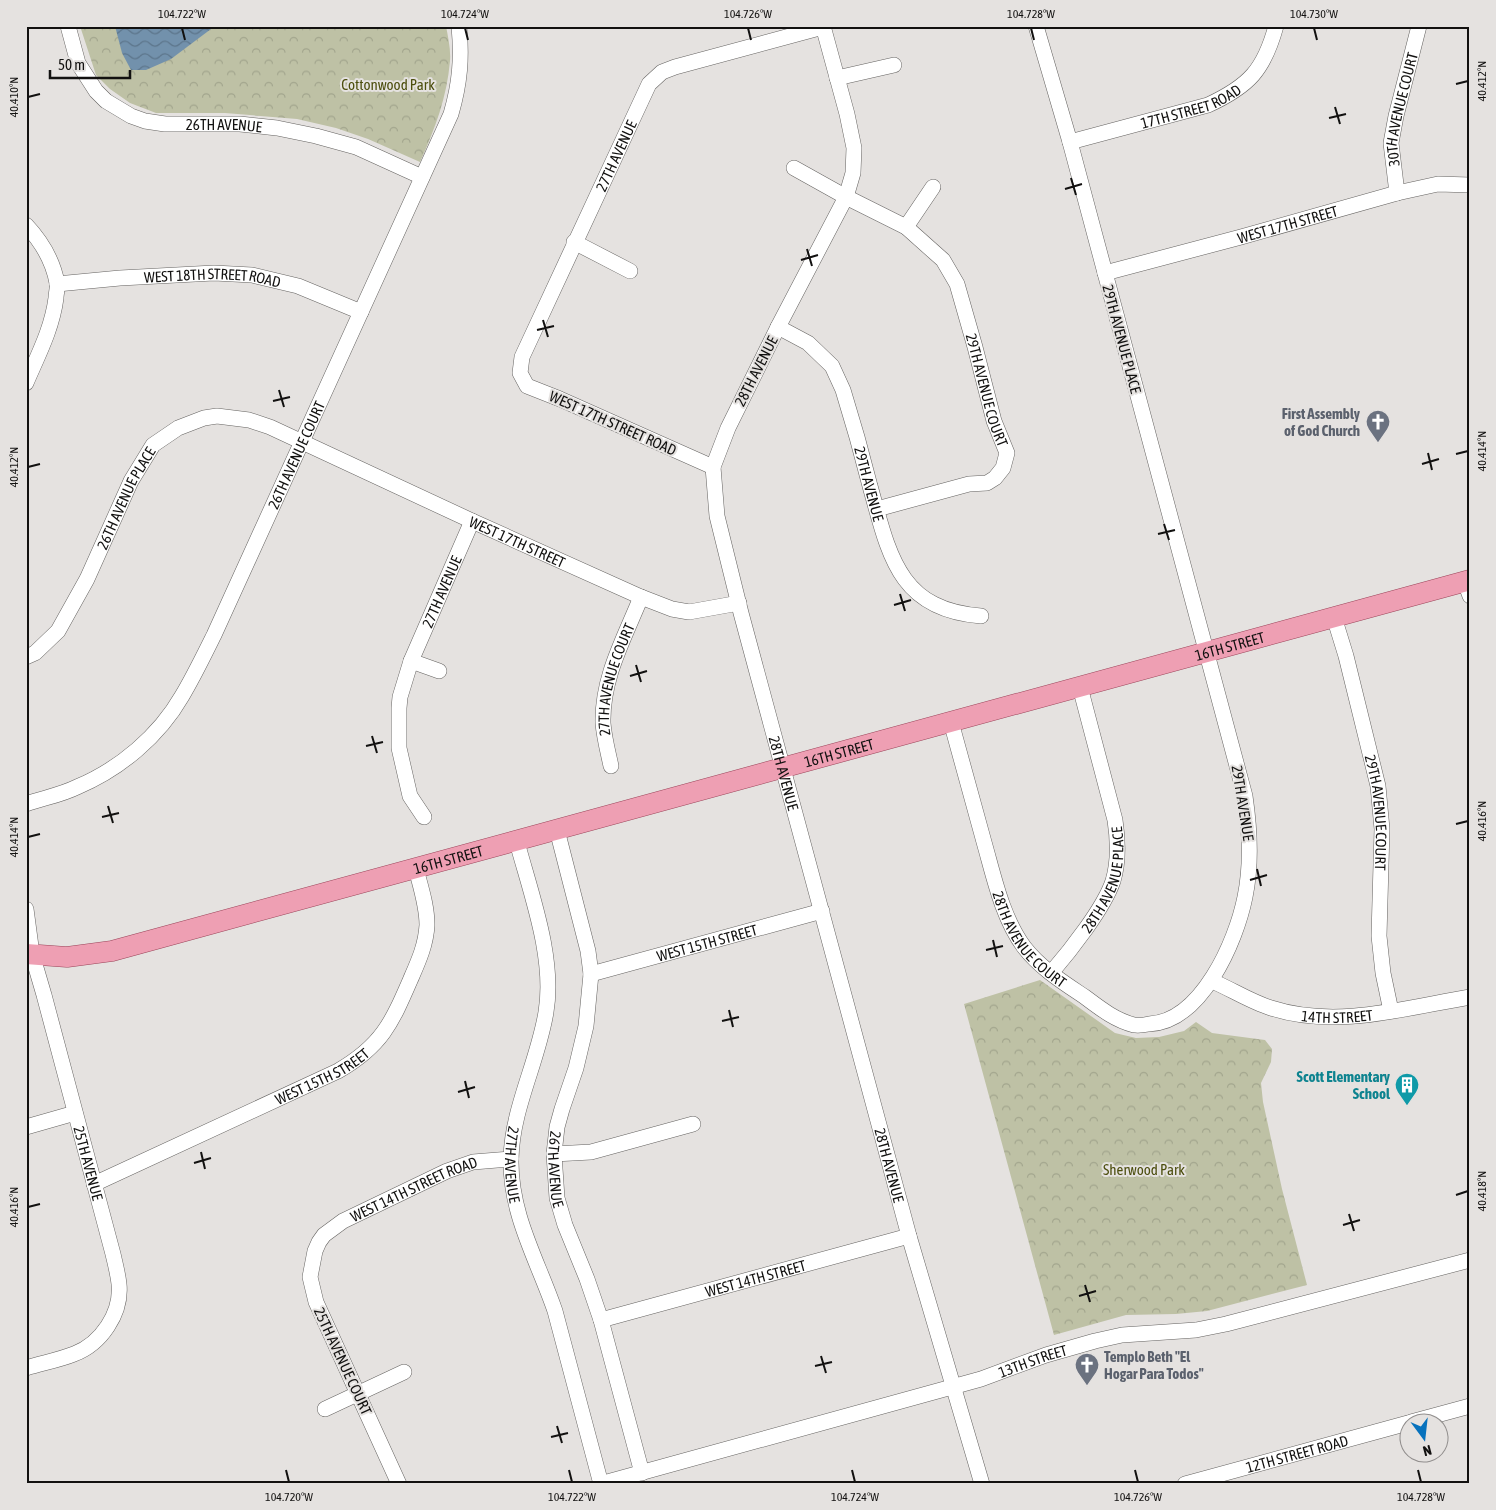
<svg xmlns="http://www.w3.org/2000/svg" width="1496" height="1510" viewBox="0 0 1496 1510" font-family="'Asap Condensed',sans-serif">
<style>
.park{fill:url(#park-crowns)}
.water{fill:url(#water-waves)}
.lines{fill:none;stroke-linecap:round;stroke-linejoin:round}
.minor-casing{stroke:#656361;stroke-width:16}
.major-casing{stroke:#9a4459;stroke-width:21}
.minor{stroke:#fff;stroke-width:15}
.major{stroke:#ee9fb3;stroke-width:20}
.ticks{fill:none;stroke:#121110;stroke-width:2}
.labels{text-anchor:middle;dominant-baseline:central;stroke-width:4;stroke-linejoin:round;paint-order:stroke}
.park-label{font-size:15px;fill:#4c4e0e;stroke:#e5e2e0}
.street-label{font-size:15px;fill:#121110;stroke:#e5e2e0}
.worship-label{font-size:15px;font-weight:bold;fill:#5b616d;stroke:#e5e2e0;text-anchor:end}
.culture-label{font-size:15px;font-weight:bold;fill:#0d838f;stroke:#e5e2e0;text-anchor:end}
.neatline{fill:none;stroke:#121110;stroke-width:2}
.ticks-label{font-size:12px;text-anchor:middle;fill:#121110}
</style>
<defs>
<pattern id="park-crowns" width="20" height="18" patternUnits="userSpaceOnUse" patternTransform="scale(1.25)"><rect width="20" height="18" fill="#bec1a5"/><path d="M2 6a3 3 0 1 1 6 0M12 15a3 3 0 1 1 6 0" fill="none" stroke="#a2a58d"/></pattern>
<pattern id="water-waves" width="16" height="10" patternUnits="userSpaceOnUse" patternTransform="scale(1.25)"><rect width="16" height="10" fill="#7291ac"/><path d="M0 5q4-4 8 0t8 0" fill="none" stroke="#5c758b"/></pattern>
</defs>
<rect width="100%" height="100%" fill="#e5e2e0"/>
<g class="park">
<path d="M 80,26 L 446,26 C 448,37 451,50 450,61 C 447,97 435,129 420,162 L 368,139 L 336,128 L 297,119 L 225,113 L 156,113 L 130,103 L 110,89 L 96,75 Z"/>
<polygon points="1040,980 1115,1033 1136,1038 1159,1037 1184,1031 1196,1022 1212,1033 1265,1040 1272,1049 1271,1062 1261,1083 1263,1102 1282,1189 1307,1285 1207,1311 1176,1314 1126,1315 1054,1335 964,1004"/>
</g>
<polygon class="water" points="115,26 215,26 171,59 146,70 131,70 122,53"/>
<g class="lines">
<defs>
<g id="minor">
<path id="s1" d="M 68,26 L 78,63 L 96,91 L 106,101 L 131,116 L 145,121 L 165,124 L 240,124 L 277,128 L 316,136 L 356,147 L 422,177"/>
<path id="s2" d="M 823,26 L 847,114 L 854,148 L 853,173 L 846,197 L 778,327 L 728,428 L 713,467 L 717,516 L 741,613 L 909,1236 L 982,1484"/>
<polyline points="837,78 894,65"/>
<path id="s3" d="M 1070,142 L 1208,105 C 1249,86 1264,70 1276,26"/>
<path id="s4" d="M 794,168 L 846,197 L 906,227 L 943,260 L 957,284 L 975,347 L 994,421 L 1007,453 L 1003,468 L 995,478 L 987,483 L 969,484 L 877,509"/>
<path id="s5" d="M 1397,193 L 1391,143 L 1396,116 L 1419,26"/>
<path d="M 26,225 C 41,241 53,261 57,283 C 58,288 56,293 56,298 C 52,329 38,355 26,383"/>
<polyline points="906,227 933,187"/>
<polyline points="574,242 630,271"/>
<path id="s6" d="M 1105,273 L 1241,237 L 1397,193 L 1438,184 L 1470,185"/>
<path id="s7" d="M 57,284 L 120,278 L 214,273 L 252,275 L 298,286 L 361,312"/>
<path id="s8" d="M 778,327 L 808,343 L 832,366 L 843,390 C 853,422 862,454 870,486 C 889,554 898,610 981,616"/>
<path id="s9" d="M 713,467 L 560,399 L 527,386 L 520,373 L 522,357 L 649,84 L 662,72 L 675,67 L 823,27"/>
<polyline points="1465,582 1470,596"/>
<path id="s10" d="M 1334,617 L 1346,656 L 1378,786 L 1382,829 L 1379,936 L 1383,973 L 1391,1011"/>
<path id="s11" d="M 26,657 L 35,653 L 58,631 L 87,579 L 131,481 L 153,445 L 178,428 L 204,418 L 217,416 L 249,420 L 270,427 L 472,521 L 641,597 L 672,609 L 689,612 L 739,603"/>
<polyline points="411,661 439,671"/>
<path id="s12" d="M 951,722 C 962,762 973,802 984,842 C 994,877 1002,917 1024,947 C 1040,968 1064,983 1085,997 C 1101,1009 1115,1020 1134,1025 C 1139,1026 1144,1025 1149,1024 C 1201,1022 1236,942 1245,897 C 1252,863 1250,830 1245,796 L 1070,142 L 1036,26"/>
<path id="s13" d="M 611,766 C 608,752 604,737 603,723 C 602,677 624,639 641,597"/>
<path id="s14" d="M 26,804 C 43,798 61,795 77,787 C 120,769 159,736 182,696 C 194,676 204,655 214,635 L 451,114 C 460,83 462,58 459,26"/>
<path id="s15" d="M 424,817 L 410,796 L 399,748 L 399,708 L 400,697 L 411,661 L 472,521"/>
<path id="s16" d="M 557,830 L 588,951 L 591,974 L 586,1026 L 576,1068 L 562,1109 L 557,1127 L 554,1154 L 557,1198 L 565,1225 L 587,1279 L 601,1320 L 642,1473"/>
<path id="s17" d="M 517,842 C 531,894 555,958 546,1012 C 538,1062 512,1108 511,1159 C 510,1215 538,1261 555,1311 L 601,1484"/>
<path id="s18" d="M 26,909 L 32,954 L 44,995 L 113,1254 C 115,1263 118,1274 119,1284 C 122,1313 101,1344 74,1354 C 59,1360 42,1363 26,1368"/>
<path id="s19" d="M 1051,973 C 1070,951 1104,908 1113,881 C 1119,861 1118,840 1115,820 L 1080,687"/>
<path id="s20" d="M 591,974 L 822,911"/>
<path id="s21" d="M 1212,981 C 1231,989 1251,1002 1271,1008 C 1336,1029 1405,1008 1470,997"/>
<polyline points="26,1127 75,1113"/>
<polyline points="554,1154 591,1152 693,1124"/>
<path id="s22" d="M 94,1184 L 338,1071 C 383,1045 392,1022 412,976 C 419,960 426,944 427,925 C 427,906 421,888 416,869"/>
<path id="s23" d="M 601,1320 L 909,1236"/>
<polyline points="325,1409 404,1372"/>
<polyline points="1411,1422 1470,1406"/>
<path id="s24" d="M 399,1484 L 316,1302 L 310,1277 L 315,1251 L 319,1242 L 324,1235 L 343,1221 L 447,1171 L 473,1162 L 511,1159"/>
<path id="s25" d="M 600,1484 L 981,1379 L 1046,1355 L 1095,1341 L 1122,1335 L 1196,1330 L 1226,1324 L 1470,1260"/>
<path id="s26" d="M 1185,1484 L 1408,1423"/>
</g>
<g id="major">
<path id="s27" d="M 26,954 L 67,957 L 112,951 L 1470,580"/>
</g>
</defs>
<use href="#minor" class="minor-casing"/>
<use href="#major" class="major-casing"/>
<use href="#minor" class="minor"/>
<use href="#major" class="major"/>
</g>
<path class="ticks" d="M 182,28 L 185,40M 465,28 L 468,40M 748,28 L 751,40M 1031,28 L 1034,40M 1314,28 L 1317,40M 1456,84 L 1468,81M 28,97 L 40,94M 1335,107 L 1340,124M 1329,118 L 1346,114M 1071,178 L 1076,195M 1065,189 L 1082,184M 807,249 L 812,266M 801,260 L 818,255M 543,320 L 548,337M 537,330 L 554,326M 279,390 L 284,407M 273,401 L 290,397M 1428,453 L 1432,470M 1456,454 L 1468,451M 1422,464 L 1439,459M 28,467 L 40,464M 1164,524 L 1169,540M 1158,534 L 1175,530M 900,594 L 905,611M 894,605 L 911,600M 636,665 L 641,682M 630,676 L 647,671M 372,736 L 377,753M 366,746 L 383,742M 108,806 L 113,823M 102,817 L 119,813M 1456,824 L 1468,821M 28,837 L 40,834M 1257,869 L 1261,886M 1250,880 L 1267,875M 993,940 L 997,957M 986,950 L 1003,946M 729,1010 L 733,1027M 722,1021 L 739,1017M 465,1081 L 469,1098M 458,1092 L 475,1087M 201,1152 L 205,1169M 194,1163 L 211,1158M 1456,1195 L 1468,1191M 28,1207 L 40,1204M 1349,1214 L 1354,1231M 1343,1225 L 1360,1220M 1085,1285 L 1090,1302M 1079,1296 L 1096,1291M 821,1356 L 826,1373M 815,1366 L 832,1362M 557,1426 L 562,1443M 551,1437 L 568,1433M 286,1470 L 289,1482M 569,1470 L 572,1482M 852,1470 L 855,1482M 1135,1470 L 1138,1482M 1418,1470 L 1421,1482"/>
<defs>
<symbol id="church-pin" viewBox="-11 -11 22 30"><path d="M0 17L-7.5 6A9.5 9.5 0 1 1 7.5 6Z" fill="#6b7280" stroke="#e5e2e0"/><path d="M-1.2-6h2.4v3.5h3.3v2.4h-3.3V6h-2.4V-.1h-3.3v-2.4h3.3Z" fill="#fff"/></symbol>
<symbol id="building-pin" viewBox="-11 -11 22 30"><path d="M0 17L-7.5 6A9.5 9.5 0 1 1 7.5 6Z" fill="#0f9aa8" stroke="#e5e2e0"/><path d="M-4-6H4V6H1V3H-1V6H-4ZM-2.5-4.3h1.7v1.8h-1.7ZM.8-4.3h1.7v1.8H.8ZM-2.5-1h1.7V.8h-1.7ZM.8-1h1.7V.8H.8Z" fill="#fff"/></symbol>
</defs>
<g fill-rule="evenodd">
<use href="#church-pin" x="1364" y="408" width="28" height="38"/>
<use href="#building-pin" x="1393" y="1071" width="28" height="38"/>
<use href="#church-pin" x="1073" y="1351" width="28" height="38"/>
</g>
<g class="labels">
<g class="park-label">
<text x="388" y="84">Cottonwood Park</text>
<text x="1144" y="1169">Sherwood Park</text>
</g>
<g class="street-label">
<text stroke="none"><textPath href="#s3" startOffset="126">17TH STREET ROAD</textPath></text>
<text stroke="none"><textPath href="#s5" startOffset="85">30TH AVENUE COURT</textPath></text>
<text stroke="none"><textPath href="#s1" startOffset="209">26TH AVENUE</textPath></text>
<text stroke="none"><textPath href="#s9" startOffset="456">27TH AVENUE</textPath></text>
<text stroke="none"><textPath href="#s6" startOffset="189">WEST 17TH STREET</textPath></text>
<text stroke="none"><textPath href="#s7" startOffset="156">WEST 18TH STREET ROAD</textPath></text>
<text transform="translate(1122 339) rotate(75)">29TH AVENUE PLACE</text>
<text transform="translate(756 371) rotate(-63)">28TH AVENUE</text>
<text stroke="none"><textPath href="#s4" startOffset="314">29TH AVENUE COURT</textPath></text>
<text transform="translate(613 423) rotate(24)">WEST 17TH STREET ROAD</text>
<text stroke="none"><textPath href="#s14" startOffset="462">26TH AVENUE COURT</textPath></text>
<text stroke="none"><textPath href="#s8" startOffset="191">29TH AVENUE</textPath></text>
<text stroke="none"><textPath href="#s11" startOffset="191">26TH AVENUE PLACE</textPath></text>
<text stroke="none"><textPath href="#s11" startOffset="649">WEST 17TH STREET</textPath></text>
<text stroke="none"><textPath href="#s15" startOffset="239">27TH AVENUE</textPath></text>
<text stroke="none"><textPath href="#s27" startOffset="1245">16TH STREET</textPath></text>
<text stroke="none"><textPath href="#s13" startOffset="89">27TH AVENUE COURT</textPath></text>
<text stroke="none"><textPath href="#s27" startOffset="840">16TH STREET</textPath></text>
<text stroke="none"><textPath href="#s2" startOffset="792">28TH AVENUE</textPath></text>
<text transform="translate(1243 803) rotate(81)">29TH AVENUE</text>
<text stroke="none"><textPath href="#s10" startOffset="201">29TH AVENUE COURT</textPath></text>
<text stroke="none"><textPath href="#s27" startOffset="435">16TH STREET</textPath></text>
<text stroke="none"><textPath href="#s19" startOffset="110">28TH AVENUE PLACE</textPath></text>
<text stroke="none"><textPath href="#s12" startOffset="234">28TH AVENUE COURT</textPath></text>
<text stroke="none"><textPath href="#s20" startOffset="120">WEST 15TH STREET</textPath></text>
<text stroke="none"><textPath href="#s21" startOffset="132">14TH STREET</textPath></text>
<text stroke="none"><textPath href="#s22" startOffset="252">WEST 15TH STREET</textPath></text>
<text stroke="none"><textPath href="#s18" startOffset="262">25TH AVENUE</textPath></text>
<text stroke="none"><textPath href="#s2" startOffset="1198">28TH AVENUE</textPath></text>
<text stroke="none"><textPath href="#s17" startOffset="331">27TH AVENUE</textPath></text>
<text stroke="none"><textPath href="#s16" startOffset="348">26TH AVENUE</textPath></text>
<text stroke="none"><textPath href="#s24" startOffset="372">WEST 14TH STREET ROAD</textPath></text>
<text stroke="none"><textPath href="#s23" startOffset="160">WEST 14TH STREET</textPath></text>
<text transform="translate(343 1361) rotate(65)">25TH AVENUE COURT</text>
<text stroke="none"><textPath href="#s25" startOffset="450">13TH STREET</textPath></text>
<text stroke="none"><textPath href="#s26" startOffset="116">12TH STREET ROAD</textPath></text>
</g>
<g class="worship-label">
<text x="1360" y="413">First Assembly<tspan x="1360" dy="17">of God Church</tspan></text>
<text x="1104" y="1356" text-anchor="start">Templo Beth "El<tspan x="1104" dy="17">Hogar Para Todos"</tspan></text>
</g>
<g class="culture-label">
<text x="1390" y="1076">Scott Elementary<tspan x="1390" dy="17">School</tspan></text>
</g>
</g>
<rect width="1496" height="1510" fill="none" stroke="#e5e2e0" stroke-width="55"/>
<g transform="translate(1424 1438) rotate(165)"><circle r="24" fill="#e5e2e0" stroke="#918e8d"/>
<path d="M0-4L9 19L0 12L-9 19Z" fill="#0772bd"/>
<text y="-8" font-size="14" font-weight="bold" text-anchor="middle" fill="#121110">N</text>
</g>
<path d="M50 70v8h80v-8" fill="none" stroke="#121110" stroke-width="2.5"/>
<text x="58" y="70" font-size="15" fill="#121110" stroke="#e5e2e0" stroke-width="4" paint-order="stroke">50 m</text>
<rect x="28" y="28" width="1440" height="1454" class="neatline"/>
<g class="ticks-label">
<text x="182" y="18">104.722°W</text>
<text x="465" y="18">104.724°W</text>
<text x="748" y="18">104.726°W</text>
<text x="1031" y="18">104.728°W</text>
<text x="1314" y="18">104.730°W</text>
<text transform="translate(1482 81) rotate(-90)" y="4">40.412°N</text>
<text transform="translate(14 97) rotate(-90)" y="4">40.410°N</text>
<text transform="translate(1482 451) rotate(-90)" y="4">40.414°N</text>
<text transform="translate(14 467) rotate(-90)" y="4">40.412°N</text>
<text transform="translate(1482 821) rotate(-90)" y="4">40.416°N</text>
<text transform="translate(14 837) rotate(-90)" y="4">40.414°N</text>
<text transform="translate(1482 1191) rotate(-90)" y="4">40.418°N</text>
<text transform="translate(14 1207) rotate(-90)" y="4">40.416°N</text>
<text x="289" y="1501">104.720°W</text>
<text x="572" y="1501">104.722°W</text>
<text x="855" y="1501">104.724°W</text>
<text x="1138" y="1501">104.726°W</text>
<text x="1421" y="1501">104.728°W</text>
</g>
</svg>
